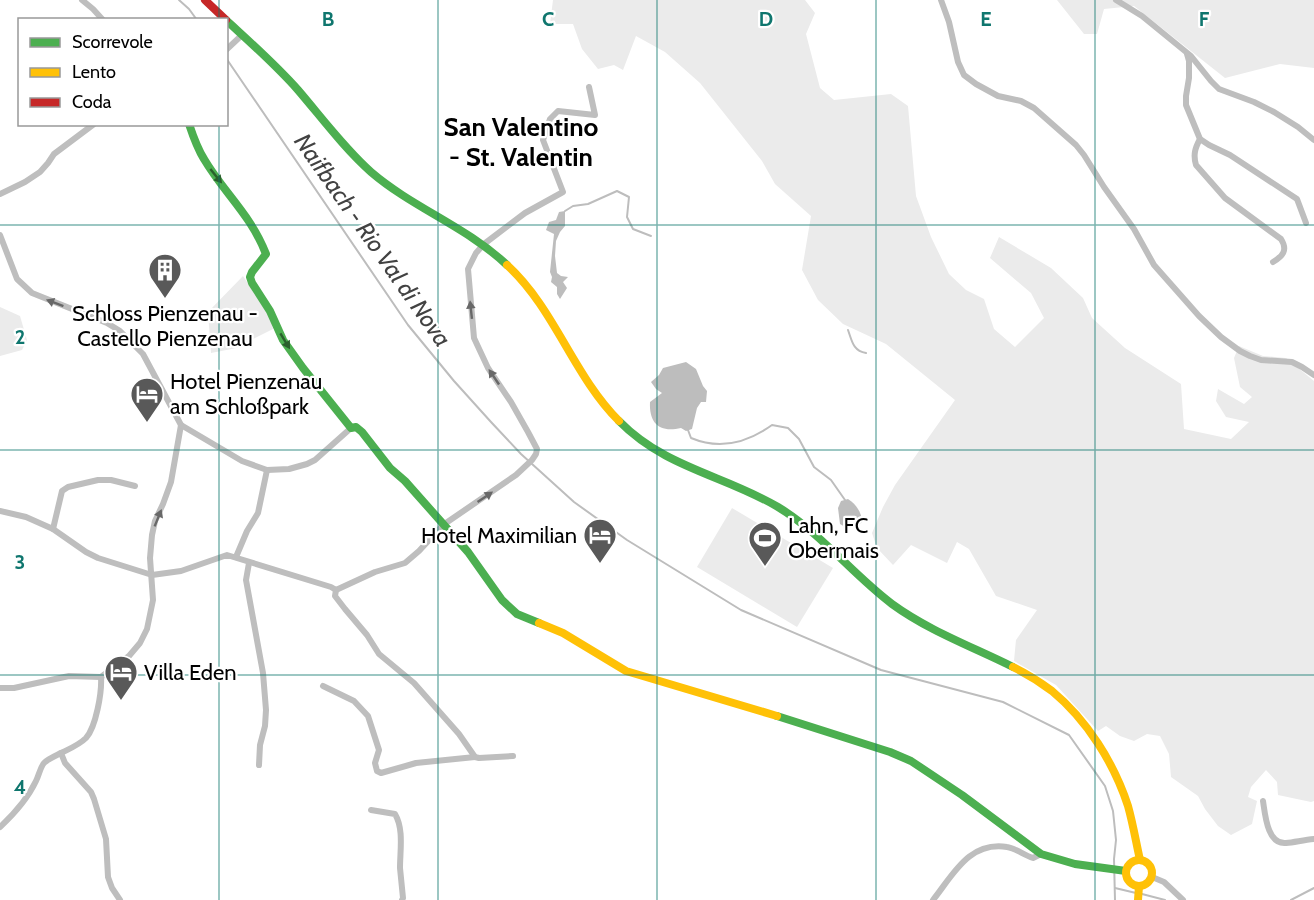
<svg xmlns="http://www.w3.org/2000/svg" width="1314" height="900" viewBox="0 0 1314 900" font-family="Cabin,sans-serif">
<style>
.green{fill:#ebebeb}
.water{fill:#bdbdbd}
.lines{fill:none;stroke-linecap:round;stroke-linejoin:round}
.stream{stroke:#bdbdbd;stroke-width:2}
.street{stroke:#bebebe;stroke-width:6}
.fast{stroke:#4caf50;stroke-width:8}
.slow{stroke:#ffc107;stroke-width:8}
.jam{stroke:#c62828;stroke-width:8}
.oneway{fill:#2a602c}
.oneway2{fill:#686868}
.grid{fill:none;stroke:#0f766e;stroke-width:1.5;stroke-opacity:0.55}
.labels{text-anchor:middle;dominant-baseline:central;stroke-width:4.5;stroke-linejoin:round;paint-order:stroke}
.poi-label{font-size:22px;fill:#000;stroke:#fff;text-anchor:start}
.water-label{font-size:24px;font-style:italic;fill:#424242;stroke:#fff}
.quarter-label{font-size:26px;font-weight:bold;fill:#000;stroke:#fff}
.grid-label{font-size:20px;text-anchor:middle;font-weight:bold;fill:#0f766e;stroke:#fff;stroke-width:4.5;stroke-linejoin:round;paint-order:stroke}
</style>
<rect width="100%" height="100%" fill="#fff"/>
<g class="green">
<polygon points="553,0 805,0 815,13 806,34 820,88 834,100 891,94 908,106 916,196 931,237 949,274 966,290 984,299 994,329 1015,347 1044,318 1031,293 990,258 999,237 1051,268 1083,298 1092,318 1125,348 1181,384 1184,429 1231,439 1249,422 1226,417 1216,401 1218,389 1244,404 1252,397 1240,387 1234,358 1239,346 1263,356 1286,358 1314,381 1314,801 1311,802 1278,795 1277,782 1266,770 1251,787 1248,797 1257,801 1252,824 1231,835 1218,826 1205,809 1198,796 1171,777 1169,754 1160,736 1147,734 1134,741 1120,736 1106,726 1098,731 1056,685 1014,661 1016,640 1037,610 996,596 969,549 957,542 947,563 911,545 893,565 877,548 872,533 883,507 895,485 955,400 886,344 843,324 818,300 802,270 811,216 775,184 762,161 700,83 665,52 636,36 623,70 614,65 598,69 582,49 573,24 550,24"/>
<polygon points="1057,0 1314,0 1314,68 1280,64 1225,78 1134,6 1104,9 1097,34 1084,34"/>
<polygon points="243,276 270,317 273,329 251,340 252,345 211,353 208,312"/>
<polygon points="0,307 20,316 27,340 22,350 0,356"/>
<polygon points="732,508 833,568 797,627 697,567"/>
</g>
<g class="water">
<polygon points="565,211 565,226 560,232 556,241 555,256 557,273 561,276 568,277 563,282 567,288 560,299 557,294 557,287 551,282 552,277 550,272 554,234 546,230 549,222 556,220 559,212"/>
<path d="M 686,362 L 696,369 L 703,386 L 707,391 L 706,402 L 701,402 L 697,408 L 692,429 L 686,431 L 681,428 C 659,433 649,423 650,402 L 662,393 L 656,389 L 651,382 L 659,375 L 663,368 Z"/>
<path d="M 848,499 C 856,504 862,513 862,522 L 856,528 L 847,528 L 840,524 L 838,508 L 841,501 Z"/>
</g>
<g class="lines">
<g class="stream">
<polyline points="179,0 189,9 197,20"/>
<polyline points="226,58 408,325 454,381 491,422 521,454 574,502 627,540 741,610 881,670 1003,702 1069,735 1105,786 1113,811 1116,840 1114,859 1115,900"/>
<polyline points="565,211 573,206 588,204 617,191 629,197 627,217 633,229 651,236"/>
<path d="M 848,330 C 852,341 853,351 866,353"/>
<path d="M 688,430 L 691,438 C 720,450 747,443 772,425 L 788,428 L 799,439 L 814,467 L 831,480 L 845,500"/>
<polyline points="1115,888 1136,893"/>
<polyline points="1142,894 1165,900"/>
<polyline points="1291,900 1314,888"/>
</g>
<g class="street">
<polyline points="82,0 93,9 103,20"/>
<polyline points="941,0 949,22 958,62 964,75 976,84 998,96 1021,101 1034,108 1076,145 1084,155 1104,187 1134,229 1154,265 1199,316 1221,337 1240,351 1250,356 1261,360 1292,362 1302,367 1314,375"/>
<polyline points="1116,0 1142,16 1191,56 1211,81 1219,89 1254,102 1274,112 1298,127 1314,140"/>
<polyline points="226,50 242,35"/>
<polyline points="1187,54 1189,61 1189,78 1186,96 1186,105 1200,139 1209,145 1230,155 1297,199 1306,223"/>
<path d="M 1200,139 C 1195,148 1193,155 1196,165 L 1225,198 L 1281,239 C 1288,250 1283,256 1273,262"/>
<polyline points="0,194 25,182 40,172 48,163 54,154 94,124"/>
<polyline points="0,235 17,279 32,293 107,323 120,331 143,354 181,425 171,482 163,504 155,521 152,535 150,558 153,600 147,629 140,643 129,656 101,677 69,676 14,688 0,688"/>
<polyline points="181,425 242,461 267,470 289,469 307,464 315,460 351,428"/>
<polyline points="0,511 26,517 53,529 86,552 98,558 152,575 181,571 227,555 331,587 336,590 375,572 405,563 419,551 443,525 516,475 532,460 536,454 537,449 528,432 511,402 488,368 474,338 468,269 476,253 484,244 525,213 563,192 543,140 550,119 558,111 595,115 589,87"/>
<polyline points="53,529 62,491 68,487 98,480 111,480 135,486"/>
<polyline points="236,557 247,531 258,513 267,470"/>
<polyline points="249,563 246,580 263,673 266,710 265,726 260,745 259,765"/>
<polyline points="336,590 335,596 345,609 367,635 379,654 414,683 459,734 475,757 479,758 513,756"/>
<path d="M 101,677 C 102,692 96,727 86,738 C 79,745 69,749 61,753 L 65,763 L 91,792 L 94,799 L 106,839 L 108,877 L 112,888 L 120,900"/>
<polyline points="323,686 354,701 368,716 379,750 375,763 377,771 381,773 416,763 475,757"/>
<path d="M 1263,801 C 1265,813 1267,845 1286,843 C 1295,842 1304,840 1314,839"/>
<path d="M 371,810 L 395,814 C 404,829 400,851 400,868 C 401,878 402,888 403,898 L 402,900"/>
<path d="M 0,827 C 14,814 28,798 36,781 C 39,775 40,768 44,763 C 48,759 55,756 61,753"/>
<polyline points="1152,877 1164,882 1183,900"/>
<path d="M 933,900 C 953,875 969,841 1007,847 C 1015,848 1024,855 1033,858 L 1041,854"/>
</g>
<g class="fast">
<path d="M 226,20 C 251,43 276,65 298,90 C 322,118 344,148 371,172 C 413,208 467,227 507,265"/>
<path d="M 189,124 C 193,136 197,148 204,159 C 224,193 251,215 266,254 L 252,272 L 250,277 L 252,283 L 270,311 L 283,340 L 303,368 L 351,428 L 356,427 L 362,432 L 390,468 L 405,481 L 468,552 L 502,600 L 517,614 L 539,623"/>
<path d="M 619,421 C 665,468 724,475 778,507 C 821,533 852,574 892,604 C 929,631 973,647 1013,667"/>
<polyline points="777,716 890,752 911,761 962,795 1041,854 1075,864 1126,871"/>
</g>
<g class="slow">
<path d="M 507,265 C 555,309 573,375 619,421"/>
<polyline points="539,623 563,633 626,671 777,716"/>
<path d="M 1013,667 C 1027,674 1040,682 1052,691 C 1087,720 1114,763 1128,806 C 1133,824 1136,842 1140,860"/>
<circle cx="1139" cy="873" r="13"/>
<polyline points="1138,900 1139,886"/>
</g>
<polyline class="jam" points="205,0 226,20"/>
</g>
<defs><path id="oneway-solid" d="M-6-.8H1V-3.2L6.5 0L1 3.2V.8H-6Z" transform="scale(1.5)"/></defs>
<g class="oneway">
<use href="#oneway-solid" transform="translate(216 176) rotate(51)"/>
<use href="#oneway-solid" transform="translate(285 341) rotate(59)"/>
</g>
<g class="oneway2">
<use href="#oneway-solid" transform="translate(55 303) rotate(-159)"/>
<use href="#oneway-solid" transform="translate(471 310) rotate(-96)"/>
<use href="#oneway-solid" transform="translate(494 377) rotate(-124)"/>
<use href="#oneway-solid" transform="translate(485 497) rotate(-34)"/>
<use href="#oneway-solid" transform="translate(158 518) rotate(-68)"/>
</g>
<path class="grid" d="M 219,0 L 219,20M 438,0 L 438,900M 657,0 L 657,900M 876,0 L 876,900M 1095,0 L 1095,900M 219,124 L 219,900M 0,225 L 1314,225M 0,450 L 1314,450M 0,675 L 1314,675"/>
<defs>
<symbol id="building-pin" viewBox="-11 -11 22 30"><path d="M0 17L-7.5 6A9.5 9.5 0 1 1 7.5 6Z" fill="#595959" stroke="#fff"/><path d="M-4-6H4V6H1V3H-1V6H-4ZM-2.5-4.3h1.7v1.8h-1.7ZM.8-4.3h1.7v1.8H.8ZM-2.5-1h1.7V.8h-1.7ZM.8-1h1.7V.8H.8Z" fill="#fff"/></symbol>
<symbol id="hotel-pin" viewBox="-11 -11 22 30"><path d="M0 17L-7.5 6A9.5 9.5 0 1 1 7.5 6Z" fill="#595959" stroke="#fff"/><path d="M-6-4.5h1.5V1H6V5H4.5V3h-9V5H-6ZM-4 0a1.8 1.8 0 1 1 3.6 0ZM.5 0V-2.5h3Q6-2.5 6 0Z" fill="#fff"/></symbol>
<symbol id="stadium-pin" viewBox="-11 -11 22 30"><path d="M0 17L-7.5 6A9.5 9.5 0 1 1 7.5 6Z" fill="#595959" stroke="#fff"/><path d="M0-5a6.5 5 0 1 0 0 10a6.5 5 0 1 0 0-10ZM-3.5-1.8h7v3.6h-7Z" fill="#fff"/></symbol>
</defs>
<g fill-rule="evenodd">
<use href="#building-pin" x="146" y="251" width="38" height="52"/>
<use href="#hotel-pin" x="128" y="375" width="38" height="52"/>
<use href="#hotel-pin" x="581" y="516" width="38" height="52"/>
<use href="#stadium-pin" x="746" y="519" width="38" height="52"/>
<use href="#hotel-pin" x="102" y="653" width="38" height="52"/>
</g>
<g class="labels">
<g class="poi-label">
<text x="165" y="313" text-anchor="middle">Schloss Pienzenau -<tspan x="165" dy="25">Castello Pienzenau</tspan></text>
<text x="170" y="381">Hotel Pienzenau<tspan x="170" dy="25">am Schloßpark</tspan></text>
<text x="788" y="525">Lahn, FC<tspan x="788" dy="25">Obermais</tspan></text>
<text x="577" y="535" text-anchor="end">Hotel Maximilian</text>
<text x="144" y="672">Villa Eden</text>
</g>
<g class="water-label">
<text transform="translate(373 240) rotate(55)">Naifbach - Rio Val di Nova</text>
</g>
<g class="quarter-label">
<text x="521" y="127">San Valentino<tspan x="521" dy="30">- St. Valentin</tspan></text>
</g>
</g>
<g class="grid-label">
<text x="328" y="26">B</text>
<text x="548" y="26">C</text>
<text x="766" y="26">D</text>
<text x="986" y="26">E</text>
<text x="1204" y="26">F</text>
<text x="20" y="344">2</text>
<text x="20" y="569">3</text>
<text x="20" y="794">4</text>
</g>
<rect x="18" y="18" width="210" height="108" fill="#ffffff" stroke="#999999" stroke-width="1.5"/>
<rect x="30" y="38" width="30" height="9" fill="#4caf50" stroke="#999999" stroke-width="1.5"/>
<text x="72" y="48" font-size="18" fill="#000000">Scorrevole</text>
<rect x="30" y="68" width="30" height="9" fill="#ffc107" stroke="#999999" stroke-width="1.5"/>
<text x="72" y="78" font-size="18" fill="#000000">Lento</text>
<rect x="30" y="98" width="30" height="9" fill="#c62828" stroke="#999999" stroke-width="1.5"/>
<text x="72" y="108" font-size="18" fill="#000000">Coda</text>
</svg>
